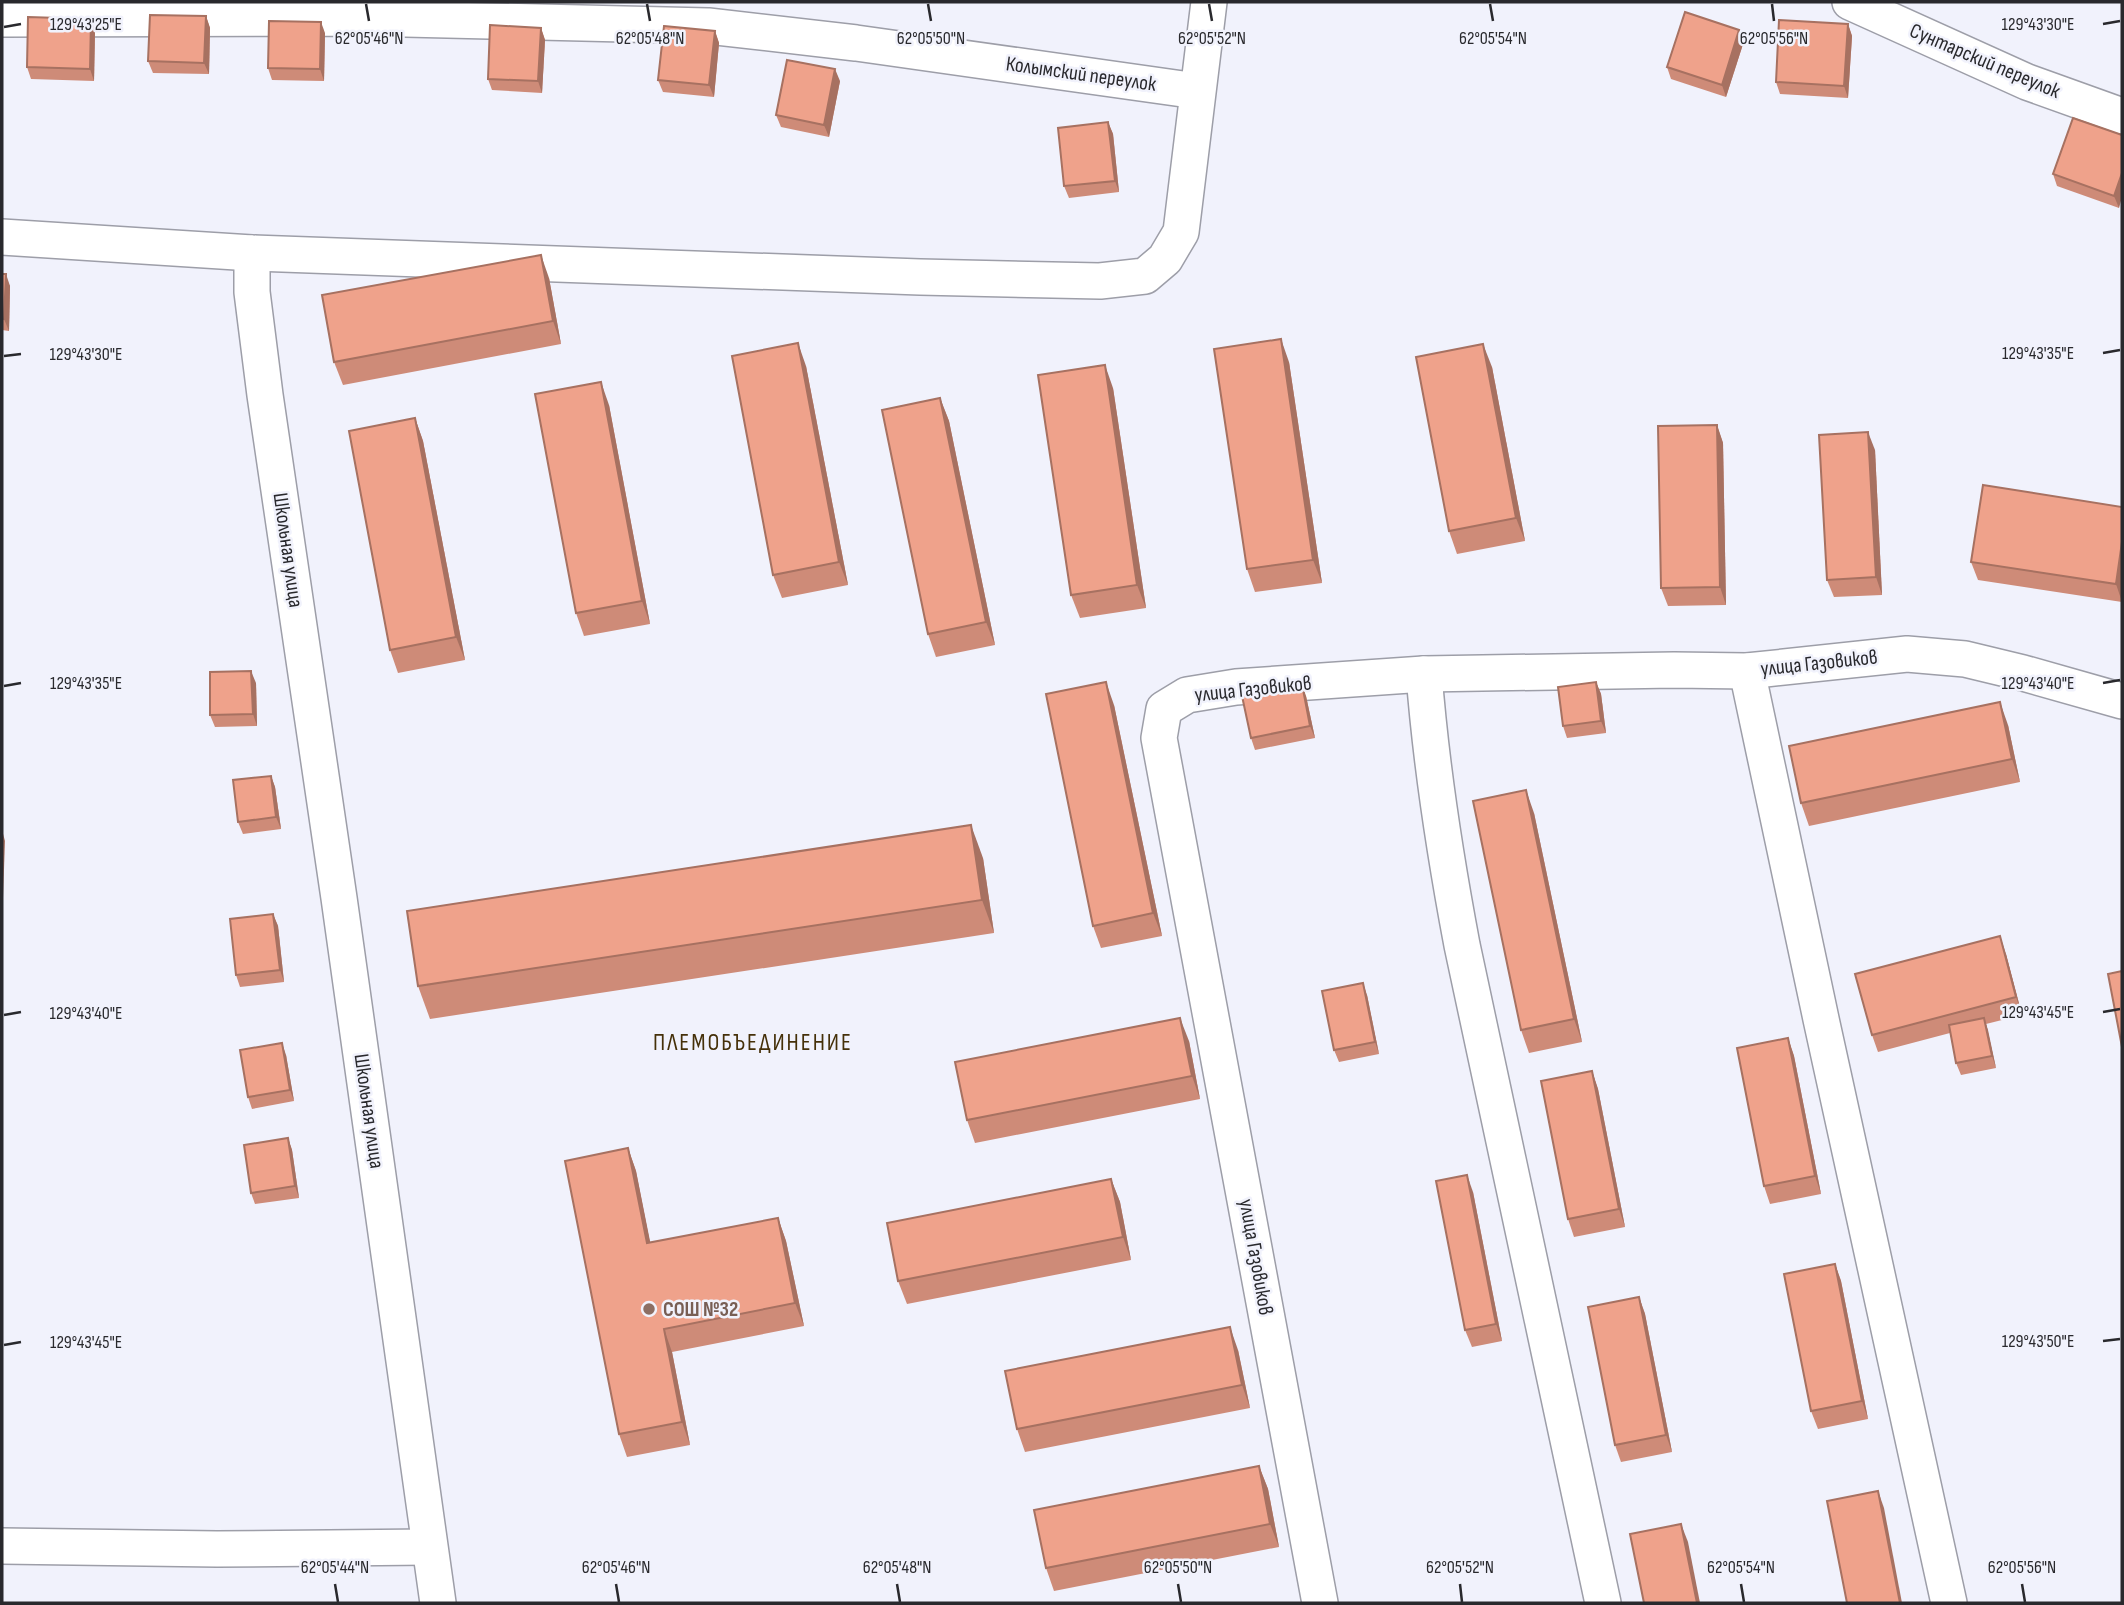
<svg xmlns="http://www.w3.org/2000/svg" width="2124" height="1605" viewBox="0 0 2124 1605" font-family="'Sofia Sans Condensed',sans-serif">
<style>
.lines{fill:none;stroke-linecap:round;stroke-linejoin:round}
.minor-casing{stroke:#9d9ea8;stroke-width:38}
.minor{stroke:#fff;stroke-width:35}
.wall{fill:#ce8b78}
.shaded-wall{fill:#a77161}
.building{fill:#efa28b;stroke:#a77161;stroke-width:2}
.ticks{fill:none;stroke:#29292d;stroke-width:2.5}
.education-dot{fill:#8d6e63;stroke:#f1f2fc;stroke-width:2.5}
.labels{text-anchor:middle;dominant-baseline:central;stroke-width:5;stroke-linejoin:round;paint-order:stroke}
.street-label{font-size:21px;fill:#29292d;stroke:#f1f2fc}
.education-label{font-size:21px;font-weight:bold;fill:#785e54;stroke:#f1f2fc;text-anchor:start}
.quarter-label{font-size:24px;letter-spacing:2px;fill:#453009;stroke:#f1f2fc}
.ticks-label{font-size:18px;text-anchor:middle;fill:#29292d;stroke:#f1f2fc;stroke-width:5;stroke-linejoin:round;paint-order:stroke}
</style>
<rect width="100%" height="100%" fill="#f1f2fc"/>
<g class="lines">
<defs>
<g id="minor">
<polyline points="1850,2 2027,82 2122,116"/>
<polyline points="2,19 363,18 708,26 856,43 1197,91"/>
<polyline points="2,237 252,253 920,277 1100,281 1145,276 1165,259 1181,232 1209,2"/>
<polyline points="252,253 252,292 265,395 339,898 438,1603"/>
<polyline points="1747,671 1821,1019 1949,1603"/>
<path d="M 1424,674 C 1431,766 1445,855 1462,945 L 1603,1603"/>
<polyline points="2,1546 217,1549 429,1547"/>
<polyline points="1320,1603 1159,738 1164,709 1187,695 1236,687 1424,674 1674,670 1747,671 1907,654 1965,659 2023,673 2122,701"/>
</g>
</defs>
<use href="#minor" class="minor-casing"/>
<use href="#minor" class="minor"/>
</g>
<g class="wall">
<polygon points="206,16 210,28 209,74 153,73 148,61"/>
<polygon points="91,19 95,31 94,81 31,79 27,67"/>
<polygon points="1848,24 1852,36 1848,98 1780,94 1776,82"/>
<polygon points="541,28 545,40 542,93 492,90 488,79"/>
<polygon points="715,31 719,43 714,97 663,92 658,80"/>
<polygon points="325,33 324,81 272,80 268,68"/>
<polygon points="1744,41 1726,97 1671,79 1667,67"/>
<polygon points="840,81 829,137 781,127 776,115"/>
<polygon points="1108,122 1113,134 1119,192 1069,198 1064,186"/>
<polygon points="2122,135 2119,208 2057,186 2053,174"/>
<polygon points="2,274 10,286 9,331 2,330"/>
<polygon points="549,278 561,344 343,385 334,362"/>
<polygon points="1289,362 1322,583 1255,592 1247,569"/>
<polygon points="806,366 848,585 782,598 773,575"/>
<polygon points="1492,367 1525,541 1457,554 1449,531"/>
<polygon points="1113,388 1146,608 1080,618 1071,595"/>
<polygon points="940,398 949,421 995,645 936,657 928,634"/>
<polygon points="609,405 650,624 584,636 576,613"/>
<polygon points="415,418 423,441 465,660 398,673 390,650"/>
<polygon points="1717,425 1723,443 1726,605 1668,606 1661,588"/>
<polygon points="1875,450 1882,595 1834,597 1827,580"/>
<polygon points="2122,507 2122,602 1978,580 1971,562"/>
<polygon points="1596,682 1601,694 1606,733 1567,738 1563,726"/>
<polygon points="256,683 257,726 215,727 210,715"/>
<polygon points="1306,696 1315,738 1255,750 1251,738"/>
<polygon points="1114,705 1162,936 1101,948 1093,926"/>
<polygon points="2008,725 2020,782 1809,826 1801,803"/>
<polygon points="271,776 275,787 281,829 243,834 238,822"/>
<polygon points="1534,813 1582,1042 1529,1053 1521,1030"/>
<polygon points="983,858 994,933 430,1019 418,986"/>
<polygon points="273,914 278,926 284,982 240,987 236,975"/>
<polygon points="2006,954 2022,1015 1986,1024 1996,1068 1961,1075 1956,1063 1950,1033 1878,1052 1872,1035"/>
<polygon points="1367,995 1379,1054 1339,1062 1334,1050"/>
<polygon points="1788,1038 1794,1056 1821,1194 1770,1204 1764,1186"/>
<polygon points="1189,1041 1200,1099 975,1143 967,1120"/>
<polygon points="286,1055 294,1101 252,1109 248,1097"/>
<polygon points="1592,1071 1598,1089 1625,1227 1574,1237 1568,1219"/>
<polygon points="288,1138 292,1150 299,1198 255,1204 251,1193"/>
<polygon points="628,1148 636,1171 650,1243 778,1218 786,1241 804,1326 672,1352 690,1445 627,1457 619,1434"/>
<polygon points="1111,1179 1120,1202 1131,1260 907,1304 898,1281"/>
<polygon points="1473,1192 1502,1341 1472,1347 1465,1330"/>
<polygon points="1835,1264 1841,1281 1868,1419 1818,1429 1811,1411"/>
<polygon points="1639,1297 1645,1314 1672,1452 1621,1462 1615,1445"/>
<polygon points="1238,1350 1250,1408 1025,1452 1017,1429"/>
<polygon points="1259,1466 1268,1489 1279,1547 1054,1591 1046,1568"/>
</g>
<g class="shaded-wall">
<polygon points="206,16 210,28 209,74 204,63"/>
<polygon points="91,19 95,31 94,81 90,69"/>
<polygon points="321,22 325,33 324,81 320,69"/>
<polygon points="1848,24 1852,36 1848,98 1844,86"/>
<polygon points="541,28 545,40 542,93 538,81"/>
<polygon points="1739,30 1744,41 1726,97 1722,85"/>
<polygon points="715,31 719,43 714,97 709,85"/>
<polygon points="835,69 840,81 829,137 824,125"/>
<polygon points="1108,122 1113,134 1119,192 1115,181"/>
<polygon points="2122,173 2122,197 2119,208 2114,196"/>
<polygon points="541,255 549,278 561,344 553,321"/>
<polygon points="6,274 10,286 9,331 4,319"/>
<polygon points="1281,339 1289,362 1322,583 1313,560"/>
<polygon points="798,343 806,366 848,585 839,562"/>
<polygon points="1483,344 1492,367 1525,541 1516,518"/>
<polygon points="1105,365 1113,388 1146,608 1137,585"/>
<polygon points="601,382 609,405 650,624 642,601"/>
<polygon points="940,398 949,421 995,645 986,622"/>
<polygon points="415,418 423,441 465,660 456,637"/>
<polygon points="1717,425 1723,443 1726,605 1720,587"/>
<polygon points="1868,432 1875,450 1882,595 1876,577"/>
<polygon points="2122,542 2122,602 2116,584"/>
<polygon points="251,671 256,683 257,726 253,714"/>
<polygon points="1106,682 1114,705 1162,936 1153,913"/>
<polygon points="1596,682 1601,694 1606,733 1601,721"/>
<polygon points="1302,684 1306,696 1315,738 1310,726"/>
<polygon points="2000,702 2008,725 2020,782 2012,759"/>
<polygon points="271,776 275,787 281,829 276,817"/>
<polygon points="1526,790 1534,813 1582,1042 1574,1019"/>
<polygon points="971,825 983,858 994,933 982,900"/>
<polygon points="2,830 5,841 3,897 2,894"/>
<polygon points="273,914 278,926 284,982 280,970"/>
<polygon points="2000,936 2006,954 2022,1015 2016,997"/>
<polygon points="1363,983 1367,995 1379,1054 1375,1042"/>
<polygon points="1180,1018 1189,1041 1200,1099 1192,1076"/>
<polygon points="1984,1018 1988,1030 1996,1068 1992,1056"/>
<polygon points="1788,1038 1794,1056 1821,1194 1815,1176"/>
<polygon points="282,1043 286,1055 294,1101 290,1090"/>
<polygon points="1592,1071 1598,1089 1625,1227 1619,1209"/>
<polygon points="288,1138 292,1150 299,1198 295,1186"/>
<polygon points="628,1148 636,1171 655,1266 647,1243"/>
<polygon points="1467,1175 1473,1192 1502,1341 1496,1324"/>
<polygon points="1111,1179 1120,1202 1131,1260 1123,1237"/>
<polygon points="778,1218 786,1241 804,1326 795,1303"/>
<polygon points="1835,1264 1841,1281 1868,1419 1862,1401"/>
<polygon points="1639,1297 1645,1314 1672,1452 1666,1435"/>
<polygon points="1230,1327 1238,1350 1250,1408 1242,1385"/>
<polygon points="664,1329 672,1352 690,1445 682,1422"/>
<polygon points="1259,1466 1268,1489 1279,1547 1270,1524"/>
<polygon points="1878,1491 1884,1508 1902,1603 1900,1603"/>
<polygon points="1681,1524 1688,1542 1700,1603 1697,1603"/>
</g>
<g class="building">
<polygon points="1685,12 1739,30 1722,85 1667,67"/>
<polygon points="150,15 206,16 204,63 148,61"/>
<polygon points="28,17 91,19 90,69 27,67"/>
<polygon points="1779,20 1848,24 1844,86 1776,82"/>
<polygon points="269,21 321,22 320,69 268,68"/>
<polygon points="490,25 541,28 538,81 488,79"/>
<polygon points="664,26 715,31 709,85 658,80"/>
<polygon points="787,60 835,69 824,125 776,115"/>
<polygon points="2073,118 2122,135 2122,173 2114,196 2053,174"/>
<polygon points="1108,122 1115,181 1064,186 1058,128"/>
<polygon points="541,255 553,321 334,362 322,295"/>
<polygon points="2,274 6,274 4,319 2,319"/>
<polygon points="1281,339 1313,560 1247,569 1214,349"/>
<polygon points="798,343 839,562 773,575 732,356"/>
<polygon points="1483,344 1516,518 1449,531 1416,357"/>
<polygon points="1105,365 1137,585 1071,595 1038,375"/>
<polygon points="601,382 642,601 576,613 535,394"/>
<polygon points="940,398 986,622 928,634 882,410"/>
<polygon points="415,418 456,637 390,650 349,431"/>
<polygon points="1717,425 1720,587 1661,588 1658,426"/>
<polygon points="1868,432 1876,577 1827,580 1819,435"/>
<polygon points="1983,485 2122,507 2122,542 2116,584 1971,562"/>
<polygon points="251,671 253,714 210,715 210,672"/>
<polygon points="1106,682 1153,913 1093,926 1046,694"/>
<polygon points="1596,682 1601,721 1563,726 1558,687"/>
<polygon points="1302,684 1310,726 1251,738 1242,696"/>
<polygon points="2000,702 2012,759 1801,803 1789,746"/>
<polygon points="271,776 276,817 238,822 233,780"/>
<polygon points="1526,790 1574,1019 1521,1030 1473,801"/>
<polygon points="971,825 982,900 418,986 407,911"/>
<polygon points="273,914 280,970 236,975 230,919"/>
<polygon points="2000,936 2016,997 1872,1035 1855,974"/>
<polygon points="2122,971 2122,1047 2108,974"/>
<polygon points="1363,983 1375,1042 1334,1050 1322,991"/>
<polygon points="1180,1018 1192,1076 967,1120 955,1062"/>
<polygon points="1984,1018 1992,1056 1956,1063 1949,1025"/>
<polygon points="1788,1038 1815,1176 1764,1186 1737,1048"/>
<polygon points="282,1043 290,1090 248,1097 240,1050"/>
<polygon points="1592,1071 1619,1209 1568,1219 1541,1081"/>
<polygon points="288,1138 295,1186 251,1193 244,1145"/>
<polygon points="628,1148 647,1243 778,1218 795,1303 664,1329 682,1422 619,1434 565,1161"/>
<polygon points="1467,1175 1496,1324 1465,1330 1436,1181"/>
<polygon points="1111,1179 1123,1237 898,1281 887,1223"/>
<polygon points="1835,1264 1862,1401 1811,1411 1784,1274"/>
<polygon points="1639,1297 1666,1435 1615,1445 1588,1307"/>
<polygon points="1230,1327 1242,1385 1017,1429 1005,1371"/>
<polygon points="1259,1466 1270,1524 1046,1568 1034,1510"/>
<polygon points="1878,1491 1900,1603 1847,1603 1827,1501"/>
<polygon points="1681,1524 1697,1603 1644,1603 1630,1534"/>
</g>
<path class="ticks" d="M 366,4 L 369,21M 647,4 L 650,21M 928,4 L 931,21M 1209,4 L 1212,21M 1490,4 L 1493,21M 1772,4 L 1774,21M 2103,24 L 2120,21M 4,27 L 21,24M 2103,353 L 2120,350M 4,356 L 21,354M 2103,683 L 2120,680M 4,686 L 21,683M 2103,1012 L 2120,1009M 4,1015 L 21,1012M 2103,1341 L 2120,1339M 4,1345 L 21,1342M 335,1584 L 338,1602M 616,1584 L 619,1602M 897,1584 L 900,1602M 1178,1584 L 1181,1602M 1460,1584 L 1462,1602M 1741,1584 L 1744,1602M 2022,1584 L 2025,1602"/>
<circle class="education-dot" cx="649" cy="1309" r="7"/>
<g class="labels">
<g class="street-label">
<text transform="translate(1985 61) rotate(23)">Сунтарский переулок</text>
<text transform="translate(1081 74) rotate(8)">Колымский переулок</text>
<text transform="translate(288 550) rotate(82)">Школьная улица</text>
<text transform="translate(1819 663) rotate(-6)">улица Газовиков</text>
<text transform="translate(1253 689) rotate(-6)">улица Газовиков</text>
<text transform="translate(369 1111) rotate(82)">Школьная улица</text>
<text transform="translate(1256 1257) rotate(80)">улица Газовиков</text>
</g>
<g class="education-label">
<text x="663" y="1309">СОШ №32</text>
</g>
<g class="quarter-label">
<text x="753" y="1042">ПЛЕМОБЪЕДИНЕНИЕ</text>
</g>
</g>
<g class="ticks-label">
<text x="2038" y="30">129°43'30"E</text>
<text x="86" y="30">129°43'25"E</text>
<text x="369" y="44">62°05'46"N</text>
<text x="650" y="44">62°05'48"N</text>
<text x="931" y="44">62°05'50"N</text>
<text x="1212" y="44">62°05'52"N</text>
<text x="1493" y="44">62°05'54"N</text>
<text x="1774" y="44">62°05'56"N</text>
<text x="2038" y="359">129°43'35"E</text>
<text x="86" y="360">129°43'30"E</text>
<text x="2038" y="689">129°43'40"E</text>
<text x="86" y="689">129°43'35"E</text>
<text x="2038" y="1018">129°43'45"E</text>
<text x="86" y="1019">129°43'40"E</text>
<text x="2038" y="1347">129°43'50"E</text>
<text x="86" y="1348">129°43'45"E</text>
<text x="335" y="1573">62°05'44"N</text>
<text x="616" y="1573">62°05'46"N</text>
<text x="897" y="1573">62°05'48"N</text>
<text x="1178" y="1573">62°05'50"N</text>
<text x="1460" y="1573">62°05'52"N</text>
<text x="1741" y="1573">62°05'54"N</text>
<text x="2022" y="1573">62°05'56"N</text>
</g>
<rect width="2124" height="1605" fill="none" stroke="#29292d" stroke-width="7"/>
</svg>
